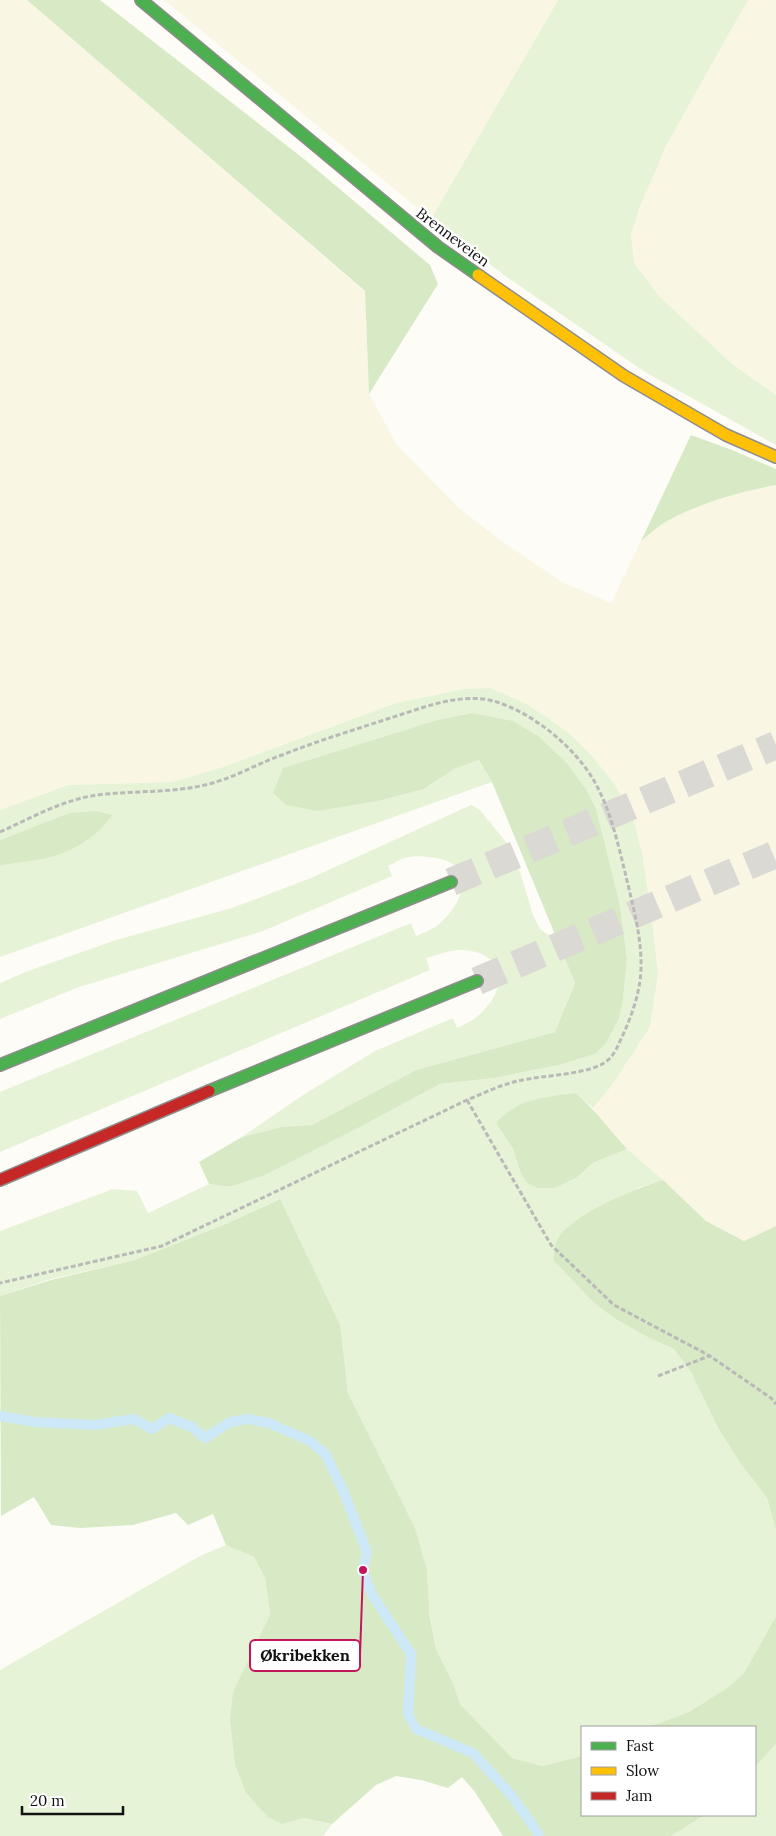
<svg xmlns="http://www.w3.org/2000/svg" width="776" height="1836" viewBox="0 0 776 1836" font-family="Lora,serif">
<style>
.farmland{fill:#f9f7e4}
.green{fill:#e7f3d7}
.forest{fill:#d8eac5}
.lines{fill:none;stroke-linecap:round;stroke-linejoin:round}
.stream{stroke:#cde8f7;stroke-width:10}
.highway-tunnel{stroke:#dad9d4;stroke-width:28;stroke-dasharray:28 14;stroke-linecap:butt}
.fast-casing{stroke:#8e8d8b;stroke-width:14}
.slow-casing{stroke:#8e8d8b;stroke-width:14}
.jam-casing{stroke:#8e8d8b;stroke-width:14}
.path{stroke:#b9b9b8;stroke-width:3;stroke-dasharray:5 2.5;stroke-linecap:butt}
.fast{stroke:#4caf50;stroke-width:11}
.slow{stroke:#ffc107;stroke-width:11}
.jam{stroke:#c62828;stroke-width:11}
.labels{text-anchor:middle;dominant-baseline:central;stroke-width:5;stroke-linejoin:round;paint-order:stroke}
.street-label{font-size:15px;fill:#111;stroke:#fff}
.leader{fill:none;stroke:#c2185b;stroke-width:2}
.callout-dot{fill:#c2185b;stroke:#fff;stroke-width:2}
.callout{fill:#fff;stroke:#c2185b;stroke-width:2}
.callout-label{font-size:16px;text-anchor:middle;font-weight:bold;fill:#111}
</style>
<rect width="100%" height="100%" fill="#fdfcf7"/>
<g class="farmland">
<polygon points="0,0 27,0 365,292 369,394 397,445 459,508 503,542 562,582 611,603 641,541 667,520 700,505 738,492 776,485 776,1226 745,1241 706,1221 627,1149 602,1122 593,1108 610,1088 650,1027 658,975 652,918 642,852 633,819 616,786 594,758 570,734 490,688 464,689 396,703 223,767 172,782 68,785 0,810"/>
<polygon points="164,0 558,0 431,219"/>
<polygon points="748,0 776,0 776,395 730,362 659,296 634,263 631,235 639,209 667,144"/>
</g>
<g class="green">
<polygon points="558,0 748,0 667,144 639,209 631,235 634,263 659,296 730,362 776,395 776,445 645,372 504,275 431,219"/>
<path d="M 490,688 L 527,704 L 570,734 L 594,758 L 616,786 L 633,819 L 642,852 L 652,918 L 658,975 L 650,1027 L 610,1088 L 593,1108 L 576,1093 C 546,1098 517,1098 496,1123 L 513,1149 L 520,1171 L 538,1188 L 555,1188 L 576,1178 L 593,1163 L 627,1149 L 663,1180 L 638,1188 L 553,1260 L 595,1304 L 614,1318 L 649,1338 L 674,1349 L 691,1372 L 718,1428 L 738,1460 L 767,1498 L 776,1530 L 776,1616 L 744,1673 L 727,1688 L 689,1712 L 648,1727 L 582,1727 L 582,1756 L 542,1766 L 511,1758 L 460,1704 L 453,1683 L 436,1649 L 415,1528 L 348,1393 L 339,1325 L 279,1199 L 228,1223 L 135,1260 L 51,1279 L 0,1296 L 0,1231 L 113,1189 L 137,1191 L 148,1213 L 209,1184 L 230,1187 L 263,1176 L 364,1125 L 440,1084 L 494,1078 L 559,1065 L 595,1054 L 623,1000 L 627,959 L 620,905 L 596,808 L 586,789 L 567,763 L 472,713 L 437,720 L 284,768 L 360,803 L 383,800 L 424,789 L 454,769 L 479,760 L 492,782 L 0,957 L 0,866 L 13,863 L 69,813 L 0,840 L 0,810 L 68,785 L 172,782 L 223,767 L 396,703 L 464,689 Z"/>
<path d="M 471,805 L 480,810 L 514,852 L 533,915 L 540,929 L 558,942 L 575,983 L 555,1032 L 416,1070 L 312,1125 L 281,1127 L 242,1137 L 300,1097 L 375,1051 L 453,1018 L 457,1028 C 467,1023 476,1019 483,1011 C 509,984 504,953 463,950 C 451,949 437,955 426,958 L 430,970 L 0,1152 L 0,1092 L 411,923 L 416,936 C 423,933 431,930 437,926 C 466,902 479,860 428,857 C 421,856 413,856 405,858 C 400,859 394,863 388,866 L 392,876 L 263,931 L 79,987 L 0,1019 L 0,983 L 28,971 L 116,940 L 232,908 L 311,878 Z"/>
<polygon points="226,1545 254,1557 265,1578 270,1616 282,1823 304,1818 332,1824 323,1836 0,1836 0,1670 200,1556"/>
<polygon points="776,1744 776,1836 671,1836 705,1815 755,1815 755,1767"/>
</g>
<g class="forest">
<polygon points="27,0 100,0 304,159 430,265 438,284 369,394 365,291"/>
<path d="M 691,435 L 732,450 L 776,469 L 776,485 C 739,492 702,502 669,520 C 659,525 650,534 641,541 Z"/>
<polygon points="472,713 513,721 538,736 567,763 586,789 596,808 620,905 627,959 623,1000 619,1018 606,1043 595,1054 559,1065 494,1078 440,1084 364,1125 263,1176 230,1187 209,1184 199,1162 242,1137 281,1127 312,1125 416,1070 555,1032 575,983 492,782 479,760 454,769 424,789 383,800 317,811 286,805 273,793 283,768 437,720"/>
<path d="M 95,811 L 112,815 C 97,838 69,854 42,859 C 28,862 14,862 0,866 L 0,840 L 69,813 Z"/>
<path d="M 576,1093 C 595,1110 610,1130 627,1149 L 593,1163 L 576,1178 L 555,1188 L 538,1188 L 526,1182 L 520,1171 L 513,1149 L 496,1123 C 517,1098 546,1097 576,1093 Z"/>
<path d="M 663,1180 L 706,1221 L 744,1241 L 776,1226 L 776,1530 L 767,1498 L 738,1460 L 718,1428 L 691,1372 L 674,1349 L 649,1338 L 614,1318 L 595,1304 L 553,1260 C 554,1254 555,1243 558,1238 C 574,1213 635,1189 663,1180 Z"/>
<polygon points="280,1199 340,1325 348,1393 415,1528 427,1570 429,1612 436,1649 453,1683 460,1704 512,1758 542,1766 582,1756 582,1815 705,1815 671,1836 503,1836 475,1792 462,1777 448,1788 421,1780 396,1776 376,1785 332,1824 304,1818 282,1824 268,1817 246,1793 235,1764 230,1719 233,1692 270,1615 265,1578 254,1557 226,1545 213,1514 188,1525 176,1513 133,1525 80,1528 51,1525 34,1497 1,1516 0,1296 51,1280 135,1260 228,1223"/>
<polygon points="776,1616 776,1744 755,1767 755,1727 648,1727 689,1712 727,1688 744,1673"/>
</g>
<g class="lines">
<polyline class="stream" points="0,1416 35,1422 95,1425 134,1419 152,1429 169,1418 192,1427 205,1438 230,1422 248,1419 269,1423 310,1441 326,1455 344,1493 367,1552 363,1570 371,1593 411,1654 408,1714 416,1729 473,1753 512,1796 538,1833 538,1836"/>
<g class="highway-tunnel">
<polyline points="451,882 776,745"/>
<polyline points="477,981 776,854"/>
</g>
<defs>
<g id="fast">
<polyline points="141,0 438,247 478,275"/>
<polyline points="0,1065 451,882"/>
<polyline points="209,1091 477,981"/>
</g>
<polyline id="slow" points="478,275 624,376 726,435 776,457"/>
<polyline id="jam" points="0,1180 209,1091"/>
</defs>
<use href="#fast" class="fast-casing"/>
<use href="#slow" class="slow-casing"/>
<use href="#jam" class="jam-casing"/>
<g class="path">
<path d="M 0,832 C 31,818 62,800 97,795 C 137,790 177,794 216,782 C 239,775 259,763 282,755 C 317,741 354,730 390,718 C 423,708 462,691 497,702 C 534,714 573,746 593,779 C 610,808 617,840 625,872 C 632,903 642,936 641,969 C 640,993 632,1015 622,1037 C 618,1045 615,1054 608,1060 C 592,1075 541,1075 518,1081 C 500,1085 484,1093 467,1100 L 162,1246 L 0,1283"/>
<polyline points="467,1100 551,1245 614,1305 710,1356 771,1398 776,1404"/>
<polyline points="658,1376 709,1356"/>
</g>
<use href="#fast" class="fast"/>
<use href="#slow" class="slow"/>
<use href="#jam" class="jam"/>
</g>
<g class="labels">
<g class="street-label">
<text transform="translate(453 237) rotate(37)">Brenneveien</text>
</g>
</g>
<path class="leader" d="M363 1570L360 1655"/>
<circle class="callout-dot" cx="363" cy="1570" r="5"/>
<rect class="callout" x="250" y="1640" width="110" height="31" rx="5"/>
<g class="callout-label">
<text x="305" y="1661">Økribekken</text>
</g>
<rect x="581" y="1726" width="175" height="90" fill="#ffffff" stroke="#a0a0a0"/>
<rect x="591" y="1742" width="25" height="8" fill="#4caf50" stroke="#a0a0a0"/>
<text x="626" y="1751" font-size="15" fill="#111111">Fast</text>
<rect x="591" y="1767" width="25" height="8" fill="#ffc107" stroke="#a0a0a0"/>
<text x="626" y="1776" font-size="15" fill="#111111">Slow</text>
<rect x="591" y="1792" width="25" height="8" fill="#c62828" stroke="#a0a0a0"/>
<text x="626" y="1801" font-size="15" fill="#111111">Jam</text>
<path d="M22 1806v8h101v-8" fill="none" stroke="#111111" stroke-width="2.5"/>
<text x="30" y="1806" font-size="15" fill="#111111" stroke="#ffffff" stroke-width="4" paint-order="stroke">20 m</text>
</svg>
